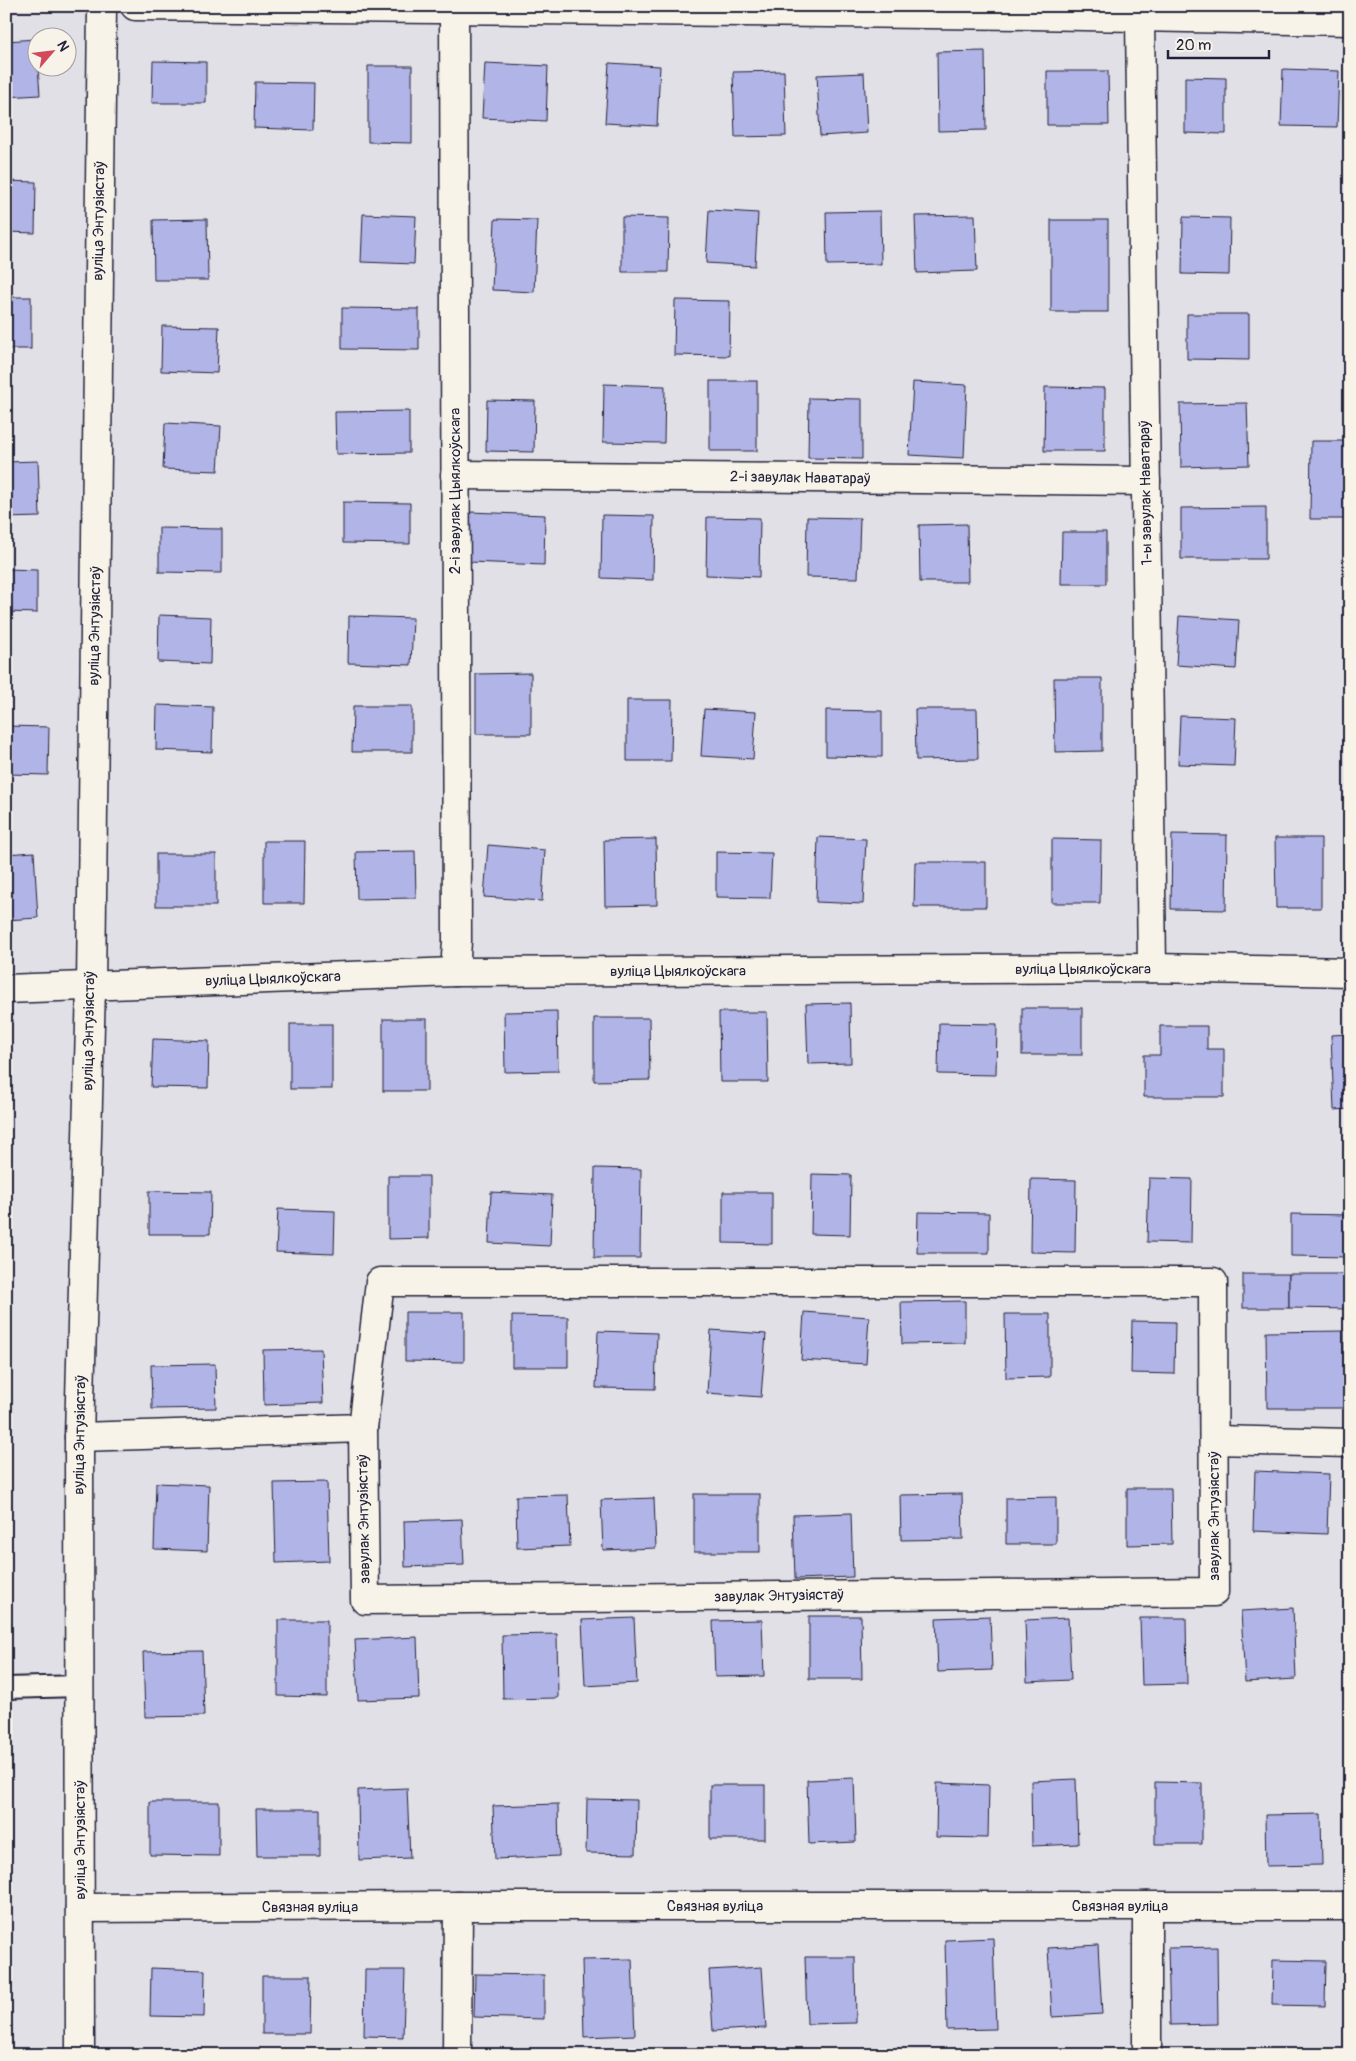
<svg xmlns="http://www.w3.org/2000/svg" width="1356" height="2061" viewBox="0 0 1356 2061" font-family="Pangolin,sans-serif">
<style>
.building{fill:#b1b4e6;stroke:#22223b}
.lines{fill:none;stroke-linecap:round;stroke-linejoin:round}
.lane-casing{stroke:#22223b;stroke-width:24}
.street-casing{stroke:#22223b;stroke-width:31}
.secondary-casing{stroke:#22223b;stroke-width:31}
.lane{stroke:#f7f3e8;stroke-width:20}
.street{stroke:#f7f3e8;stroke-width:28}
.secondary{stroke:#f7f3e8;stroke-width:28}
.labels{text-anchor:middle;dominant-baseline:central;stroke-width:4;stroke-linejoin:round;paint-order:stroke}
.street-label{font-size:15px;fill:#22223b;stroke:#f7f3e8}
</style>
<rect width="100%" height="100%" fill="#e2e0e7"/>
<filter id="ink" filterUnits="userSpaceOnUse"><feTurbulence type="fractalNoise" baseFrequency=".02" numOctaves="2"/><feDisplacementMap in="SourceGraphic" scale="10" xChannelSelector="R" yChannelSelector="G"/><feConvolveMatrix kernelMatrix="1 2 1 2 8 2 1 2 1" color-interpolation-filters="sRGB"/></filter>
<g filter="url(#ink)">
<g class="building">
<polygon points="36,39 40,95 6,97 6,41"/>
<polygon points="985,51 986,130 938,131 937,52"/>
<polygon points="153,61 206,62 206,103 152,103"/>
<polygon points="485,63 548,66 546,121 482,118"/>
<polygon points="609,63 660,66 657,126 605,123"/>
<polygon points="368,66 412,66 412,143 368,142"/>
<polygon points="1283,69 1339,71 1337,127 1281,126"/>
<polygon points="784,71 786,136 735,137 733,72"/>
<polygon points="1047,71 1108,71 1109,125 1047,125"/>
<polygon points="864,73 867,133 820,136 817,75"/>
<polygon points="1185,77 1226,78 1226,134 1185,133"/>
<polygon points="255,82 314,83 313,130 254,128"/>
<polygon points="6,181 36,182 35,233 6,232"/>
<polygon points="709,210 758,213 755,266 706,263"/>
<polygon points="880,211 881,264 827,265 826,212"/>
<polygon points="363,214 416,216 414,264 361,262"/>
<polygon points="975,215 977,271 917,273 915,216"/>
<polygon points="622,217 669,218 668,272 622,272"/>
<polygon points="1183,217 1230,218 1229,275 1182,274"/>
<polygon points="207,219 208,280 154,280 153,220"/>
<polygon points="495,219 537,220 534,292 492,290"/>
<rect x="1051" y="220" width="57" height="92"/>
<rect x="6" y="297" width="25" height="52"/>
<polygon points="675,300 730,301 729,356 674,355"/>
<polygon points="342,308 419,309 419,350 342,349"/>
<polygon points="1187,314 1249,314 1249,360 1187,359"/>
<polygon points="162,326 219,327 217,373 161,371"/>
<rect x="710" y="381" width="47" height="70"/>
<polygon points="913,382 967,385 964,458 909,455"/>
<polygon points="604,384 665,386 664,443 603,442"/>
<polygon points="1045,387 1105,388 1105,451 1044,451"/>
<polygon points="809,398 862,399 862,459 808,458"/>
<polygon points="487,400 535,401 534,452 486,451"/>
<polygon points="1247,403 1249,465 1181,467 1180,404"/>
<polygon points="409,411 409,453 336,454 335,412"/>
<polygon points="165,423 221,426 218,471 163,469"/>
<polygon points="1311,441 1347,441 1346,519 1310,519"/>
<polygon points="38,461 40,517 6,518 6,462"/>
<polygon points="343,502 410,503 410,544 343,543"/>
<polygon points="1266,507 1266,559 1181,559 1181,508"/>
<polygon points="470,512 545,515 544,565 469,562"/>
<polygon points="602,515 654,516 653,580 601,578"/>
<polygon points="707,517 760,518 759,577 706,575"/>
<polygon points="807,517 860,518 858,578 806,577"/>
<polygon points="967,524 968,582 920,582 919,525"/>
<polygon points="159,528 222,529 222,573 159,572"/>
<polygon points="1062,532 1106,532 1106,584 1061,584"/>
<polygon points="6,569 37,570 37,613 6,612"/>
<polygon points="159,615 211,617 210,664 158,662"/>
<polygon points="349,616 413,618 411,665 348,663"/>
<polygon points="1179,616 1239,620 1236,669 1176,665"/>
<polygon points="531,673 531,734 476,734 476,674"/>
<polygon points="1054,678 1102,678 1102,751 1055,752"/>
<polygon points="627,700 672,700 671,761 627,761"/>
<polygon points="157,705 213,707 212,752 156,750"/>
<polygon points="353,706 412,706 412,752 352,752"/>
<polygon points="704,709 756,712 753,759 701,756"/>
<polygon points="915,709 977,709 978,759 916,760"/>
<polygon points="826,710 882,711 882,757 826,756"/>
<polygon points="1180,716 1236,718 1234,766 1178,764"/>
<polygon points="6,726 49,727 48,775 6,774"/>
<polygon points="1172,834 1227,835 1226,910 1171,909"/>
<polygon points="818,837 866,839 863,904 816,902"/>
<polygon points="1275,838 1321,838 1321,908 1276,908"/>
<polygon points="656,839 657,905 605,906 604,840"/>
<polygon points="1052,839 1101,840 1100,903 1052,903"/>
<polygon points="264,841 305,841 304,903 264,903"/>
<polygon points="488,845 545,850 542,901 484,897"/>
<polygon points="415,851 416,898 357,899 356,852"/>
<polygon points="34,852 38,918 6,920 6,854"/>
<polygon points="716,852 772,853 770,898 716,897"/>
<rect x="156" y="854" width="60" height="52"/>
<polygon points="915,862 986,862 986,907 914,907"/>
<polygon points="850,1003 851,1063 808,1064 806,1004"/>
<rect x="1022" y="1008" width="60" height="47"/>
<polygon points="557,1011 558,1071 505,1072 504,1012"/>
<polygon points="719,1012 767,1012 768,1082 720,1082"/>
<polygon points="594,1018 649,1018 650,1080 594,1081"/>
<rect x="383" y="1019" width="44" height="72"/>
<polygon points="939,1023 997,1024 996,1075 938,1074"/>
<rect x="290" y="1024" width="42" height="65"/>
<polygon points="1160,1026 1207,1026 1207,1049 1224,1049 1224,1097 1144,1097 1144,1055 1160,1055"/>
<polygon points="1350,1034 1350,1109 1334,1110 1331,1035"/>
<polygon points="153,1039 209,1041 208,1088 151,1087"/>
<polygon points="595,1168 641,1169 640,1258 594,1258"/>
<polygon points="812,1174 851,1175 850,1235 811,1234"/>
<polygon points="388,1176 429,1176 429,1238 388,1239"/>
<polygon points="1149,1178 1192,1179 1191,1243 1147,1242"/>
<polygon points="1031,1179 1076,1180 1075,1253 1030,1252"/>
<polygon points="149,1191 211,1192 210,1234 149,1234"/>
<polygon points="491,1192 552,1195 550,1246 489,1243"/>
<polygon points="723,1192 772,1192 772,1244 723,1243"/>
<polygon points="278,1209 335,1211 334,1254 276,1252"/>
<polygon points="918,1212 989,1213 989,1253 917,1253"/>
<polygon points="1291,1214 1350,1215 1350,1257 1291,1256"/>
<rect x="1243" y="1274" width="46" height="34"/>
<polygon points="1289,1274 1350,1274 1350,1309 1289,1308"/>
<polygon points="965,1301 965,1343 902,1344 901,1302"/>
<polygon points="405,1312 464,1312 464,1362 405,1361"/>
<polygon points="804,1312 869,1317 866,1364 801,1360"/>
<polygon points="1005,1314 1050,1314 1050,1377 1006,1378"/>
<polygon points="512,1316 568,1317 568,1367 512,1367"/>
<polygon points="1132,1321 1175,1322 1174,1374 1131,1373"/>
<polygon points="711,1330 766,1334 761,1397 707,1393"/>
<polygon points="598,1331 657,1333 655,1389 596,1388"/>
<polygon points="1344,1331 1345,1408 1267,1408 1266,1332"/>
<polygon points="321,1349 323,1403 264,1405 263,1350"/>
<polygon points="215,1364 216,1408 152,1409 151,1365"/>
<polygon points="1255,1471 1329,1474 1327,1534 1253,1531"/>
<polygon points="327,1482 329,1561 276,1563 274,1483"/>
<polygon points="156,1483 209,1485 207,1551 154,1549"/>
<polygon points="1127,1488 1171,1488 1172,1544 1127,1545"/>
<rect x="694" y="1494" width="66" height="58"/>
<polygon points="962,1494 963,1539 901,1540 900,1495"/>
<polygon points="568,1495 570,1546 517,1548 516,1496"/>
<polygon points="1056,1497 1056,1544 1006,1544 1006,1498"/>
<polygon points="654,1498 656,1548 603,1550 601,1500"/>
<polygon points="851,1513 853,1577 795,1579 793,1515"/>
<polygon points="462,1519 464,1565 405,1567 404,1521"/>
<polygon points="1293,1608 1296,1679 1245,1682 1241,1611"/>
<polygon points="809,1616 861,1616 862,1679 809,1679"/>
<polygon points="990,1616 992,1670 938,1672 936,1618"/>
<polygon points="634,1618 637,1683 585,1686 582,1620"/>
<polygon points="1068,1618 1071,1680 1027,1682 1025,1620"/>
<polygon points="1140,1618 1186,1618 1187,1684 1142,1685"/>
<polygon points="278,1620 327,1620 327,1697 278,1696"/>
<polygon points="762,1620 764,1676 715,1677 713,1621"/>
<polygon points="557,1634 558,1698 503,1699 502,1635"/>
<polygon points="417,1637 419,1698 358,1700 355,1640"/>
<polygon points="202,1651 204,1716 145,1717 143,1652"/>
<polygon points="854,1778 856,1842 809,1844 807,1780"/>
<polygon points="1076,1779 1078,1844 1032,1846 1031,1781"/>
<polygon points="1155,1782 1202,1783 1202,1844 1155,1844"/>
<polygon points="937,1783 989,1785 988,1838 936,1837"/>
<rect x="710" y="1785" width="55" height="54"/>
<polygon points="407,1788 410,1858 359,1860 358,1790"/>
<polygon points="587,1799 637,1800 636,1854 586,1853"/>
<polygon points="150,1802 219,1802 219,1856 150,1855"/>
<polygon points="558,1804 559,1856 495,1859 493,1806"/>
<polygon points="256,1809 320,1809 320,1856 257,1856"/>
<polygon points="1321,1814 1322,1865 1266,1866 1265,1815"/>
<polygon points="993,1938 996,2029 947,2030 945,1940"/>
<polygon points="1098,1945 1102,2014 1052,2017 1048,1948"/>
<polygon points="1217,1947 1218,2024 1170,2025 1168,1948"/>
<polygon points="805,1957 855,1957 856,2023 807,2024"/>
<polygon points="632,1959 635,2035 584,2037 582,1960"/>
<polygon points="1273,1960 1326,1961 1325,2006 1272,2005"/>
<polygon points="762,1967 766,2028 713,2031 709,1970"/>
<polygon points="151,1968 205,1970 204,2017 150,2016"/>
<polygon points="365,1970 405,1970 403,2037 364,2036"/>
<polygon points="475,1974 544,1975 544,2019 474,2017"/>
<polygon points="262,1976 311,1976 310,2034 262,2034"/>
</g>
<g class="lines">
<defs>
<polyline id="lane" points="6,1688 80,1686"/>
<g id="street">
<polyline points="135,6 1032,15 1350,21"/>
<polyline points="454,10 457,941 455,972"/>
<polyline points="1140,18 1152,968"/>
<polyline points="455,475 1146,481"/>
<polygon points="380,1282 1213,1282 1214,1592 365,1600 363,1428"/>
<polyline points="79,1437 363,1428"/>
<polyline points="1214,1440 1350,1443"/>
<polyline points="1147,1906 1147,2055"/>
<polyline points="80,1908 458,1906 1350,1906"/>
<polyline points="457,2055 458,1906"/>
</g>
<g id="secondary">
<polyline points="6,989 455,972 1152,968 1350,972"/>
<polyline points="80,2055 79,1437 91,987 102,6"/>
</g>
</defs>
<use href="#lane" class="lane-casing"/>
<use href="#street" class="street-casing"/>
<use href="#secondary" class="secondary-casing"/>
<use href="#lane" class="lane"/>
<use href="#street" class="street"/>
<use href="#secondary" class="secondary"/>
</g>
</g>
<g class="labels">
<g class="street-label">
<text transform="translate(99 221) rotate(-89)">вуліца Энтузіястаў</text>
<text transform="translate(800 478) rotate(1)">2-і завулак Наватараў</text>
<text transform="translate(455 491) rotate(-90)">2-і завулак Цыялкоўскага</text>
<text transform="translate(1146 493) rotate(-91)">1-ы завулак Наватараў</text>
<text transform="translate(95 626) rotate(-89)">вуліца Энтузіястаў</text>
<text x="1083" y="969">вуліца Цыялкоўскага</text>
<text x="678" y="971">вуліца Цыялкоўскага</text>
<text transform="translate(273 979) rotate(-2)">вуліца Цыялкоўскага</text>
<text transform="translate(89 1031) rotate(-89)">вуліца Энтузіястаў</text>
<text transform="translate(80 1435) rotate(-89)">вуліца Энтузіястаў</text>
<text transform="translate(1214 1516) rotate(-90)">завулак Энтузіястаў</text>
<text transform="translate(364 1519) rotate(-91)">завулак Энтузіястаў</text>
<text transform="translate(779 1596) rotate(-1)">завулак Энтузіястаў</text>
<text transform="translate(80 1840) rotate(-90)">вуліца Энтузіястаў</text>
<text x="715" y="1906">Связная вуліца</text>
<text x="1120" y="1906">Связная вуліца</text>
<text x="310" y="1907">Связная вуліца</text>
</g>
</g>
<rect width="1356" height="2061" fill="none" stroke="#f7f3e8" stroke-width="25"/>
<rect x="12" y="12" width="1331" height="2036" fill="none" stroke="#22223b" stroke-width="2" filter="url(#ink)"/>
<g transform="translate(52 52) rotate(62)"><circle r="24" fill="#f7f3e8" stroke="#a29fa3"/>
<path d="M0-4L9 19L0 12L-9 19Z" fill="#d1495b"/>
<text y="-8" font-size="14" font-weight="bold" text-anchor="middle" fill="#22223b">N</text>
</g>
<path d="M1168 50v8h101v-8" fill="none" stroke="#22223b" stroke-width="2.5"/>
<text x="1176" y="50" font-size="15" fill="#22223b" stroke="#f7f3e8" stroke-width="4" paint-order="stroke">20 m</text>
</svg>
